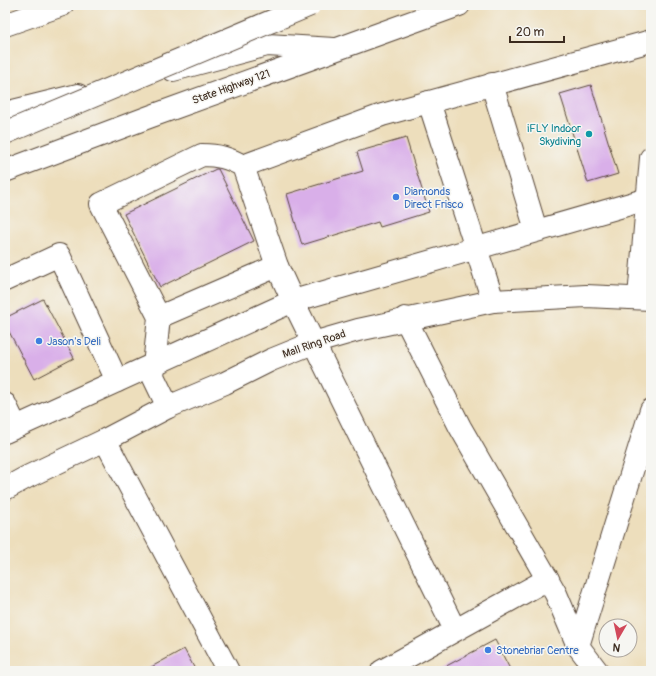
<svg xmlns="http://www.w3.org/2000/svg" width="656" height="676" viewBox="0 0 656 676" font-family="Pangolin,sans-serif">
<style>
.building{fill:#d9afe9}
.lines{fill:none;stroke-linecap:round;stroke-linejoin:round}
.minor-casing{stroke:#564536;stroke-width:24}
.major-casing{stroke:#564536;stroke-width:24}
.highway-casing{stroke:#564536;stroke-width:24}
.minor{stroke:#fff;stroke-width:22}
.major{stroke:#fff;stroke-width:22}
.highway{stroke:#fff;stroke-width:22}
.highway-bridge-casing{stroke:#564536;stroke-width:24;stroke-linecap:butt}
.highway-bridge{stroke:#fff;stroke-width:22}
.culture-dot{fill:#0f9aa8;stroke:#f6f6f2;stroke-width:1.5}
.shop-dot{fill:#3f7fe0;stroke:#f6f6f2;stroke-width:1.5}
.labels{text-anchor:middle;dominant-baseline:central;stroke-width:3;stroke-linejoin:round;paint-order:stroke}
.street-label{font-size:11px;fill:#3b2a1e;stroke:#f6f6f2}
.culture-label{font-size:11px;fill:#0d838f;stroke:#f6f6f2;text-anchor:end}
.shop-label{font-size:11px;fill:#366cbe;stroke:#f6f6f2;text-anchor:start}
</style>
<rect width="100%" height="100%" fill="#f6f6f2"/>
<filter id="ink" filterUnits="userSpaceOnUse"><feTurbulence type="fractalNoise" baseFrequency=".025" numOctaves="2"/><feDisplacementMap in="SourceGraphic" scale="8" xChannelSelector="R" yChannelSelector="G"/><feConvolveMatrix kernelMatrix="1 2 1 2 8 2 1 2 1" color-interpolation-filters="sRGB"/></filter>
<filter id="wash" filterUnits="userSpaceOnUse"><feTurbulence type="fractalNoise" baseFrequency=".012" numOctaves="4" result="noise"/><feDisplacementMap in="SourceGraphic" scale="16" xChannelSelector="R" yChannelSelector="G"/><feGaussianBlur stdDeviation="0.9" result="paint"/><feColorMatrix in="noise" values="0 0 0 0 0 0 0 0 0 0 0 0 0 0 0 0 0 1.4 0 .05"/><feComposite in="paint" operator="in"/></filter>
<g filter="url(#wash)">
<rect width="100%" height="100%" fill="#eddebc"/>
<g id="blocks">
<g class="building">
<polygon points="591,85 618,174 588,183 560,94"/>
<polygon points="406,138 429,212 380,227 378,222 302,245 287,194 363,171 357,152"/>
<polygon points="216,169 218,169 254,241 160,287 124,214"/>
<polygon points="43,299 74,358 34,379 5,324 5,318"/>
<polygon points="495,640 511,671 437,671"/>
<polygon points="184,649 196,671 144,671"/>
</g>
</g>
</g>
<g filter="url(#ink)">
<use href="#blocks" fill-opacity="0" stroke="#564536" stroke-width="1"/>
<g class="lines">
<defs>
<g id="minor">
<polyline points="492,84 536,230"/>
<polyline points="429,102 493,301"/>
<polyline points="243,166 382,115 651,41"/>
<polyline points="5,280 59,255 117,381"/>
<polyline points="639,297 651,158"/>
<polyline points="159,317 277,266"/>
<polyline points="405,318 460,427 556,594 578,646 597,671"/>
<polyline points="5,404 16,427"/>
<path d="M 168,407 L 153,376 L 159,317 L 101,204 L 202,155 C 218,155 229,158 243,166 L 277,266 L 293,301 L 455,630"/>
<polyline points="5,432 293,301 651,198"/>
<polyline points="105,440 228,671"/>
<polyline points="5,489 27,477 105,440 168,407 225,383 271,360 313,343 358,330 493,301 586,296 651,299"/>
<polyline points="578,646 651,410"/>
<polyline points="382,671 548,579"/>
</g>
<polyline id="major" points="5,171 149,117 459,5"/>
<g id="highway">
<polyline points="5,25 62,5"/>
<polyline points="173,70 267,45 334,49"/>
<polyline points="5,113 78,95"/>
</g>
</defs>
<use href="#minor" class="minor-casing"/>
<use href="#major" class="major-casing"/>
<use href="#highway" class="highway-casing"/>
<use href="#minor" class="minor"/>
<use href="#major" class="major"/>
<use href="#highway" class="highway"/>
<defs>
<polyline id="highway-bridge" points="5,133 310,5"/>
</defs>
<use href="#highway-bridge" class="highway-bridge-casing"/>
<use href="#highway-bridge" class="highway-bridge"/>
</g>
</g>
<circle class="culture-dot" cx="589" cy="134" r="4"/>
<g class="shop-dot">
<circle cx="396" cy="197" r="4"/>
<circle cx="39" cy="341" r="4"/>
<circle cx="488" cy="650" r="4"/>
</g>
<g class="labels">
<g class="street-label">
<text transform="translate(231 87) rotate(-20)">State Highway 121</text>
<text transform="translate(314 344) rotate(-19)">Mall Ring Road</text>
</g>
<g class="culture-label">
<text x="581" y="128">iFLY Indoor<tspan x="581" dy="13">Skydiving</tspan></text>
</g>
<g class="shop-label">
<text x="404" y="191">Diamonds<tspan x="404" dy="13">Direct Frisco</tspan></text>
<text x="47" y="341">Jason's Deli</text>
<text x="496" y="650">Stonebriar Centre</text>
</g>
</g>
<rect width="656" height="676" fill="none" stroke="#f6f6f2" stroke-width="20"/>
<g transform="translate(618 638) rotate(189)"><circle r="19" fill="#f6f6f2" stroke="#aba49d"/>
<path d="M0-3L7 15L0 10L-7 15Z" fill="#d1495b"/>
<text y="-6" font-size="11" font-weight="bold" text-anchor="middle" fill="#3b2a1e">N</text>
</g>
<path d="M510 36v6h54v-6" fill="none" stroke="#3b2a1e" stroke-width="2"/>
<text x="516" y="36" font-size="12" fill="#3b2a1e" stroke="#f6f6f2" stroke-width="3" paint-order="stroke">20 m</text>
</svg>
